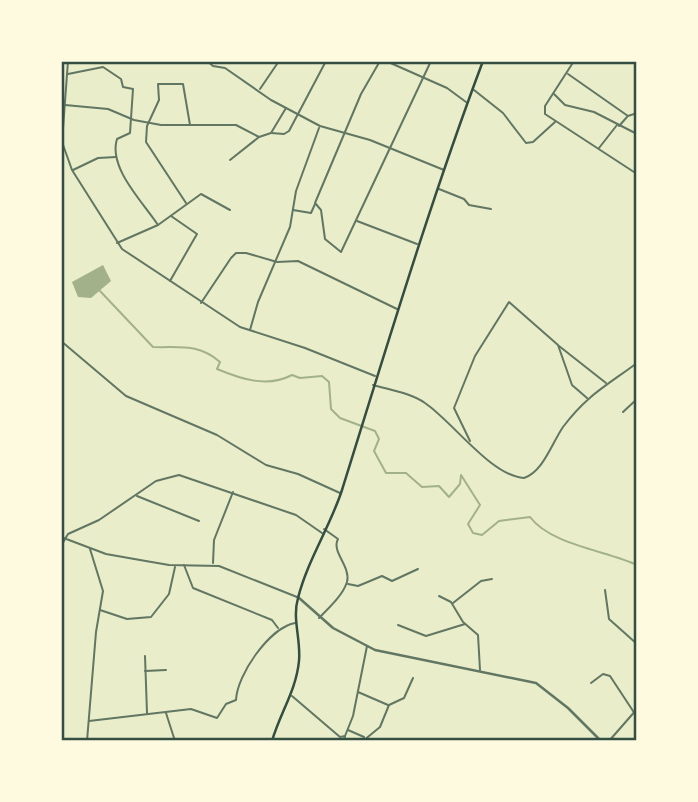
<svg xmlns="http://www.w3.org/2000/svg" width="698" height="802" viewBox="0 0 698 802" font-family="Lora,serif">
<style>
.water{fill:#a3b18a}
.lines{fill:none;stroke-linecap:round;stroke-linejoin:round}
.stream{stroke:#a3b18a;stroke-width:2}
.minor{stroke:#617663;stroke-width:2}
.tertiary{stroke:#617663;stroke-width:2.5}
.secondary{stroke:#344e41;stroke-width:2.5}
.neatline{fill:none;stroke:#344e41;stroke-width:2.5}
</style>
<rect width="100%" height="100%" fill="#e9edc9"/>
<polygon class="water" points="103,265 111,281 91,298 78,297 72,282"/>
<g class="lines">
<path class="stream" d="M 100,291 L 153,347 C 180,348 198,343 220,362 L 217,369 C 241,379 267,388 292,375 L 300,378 L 322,376 L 329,382 L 331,409 L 340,418 L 375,431 L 379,439 L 374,451 L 386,473 L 406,473 L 422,487 L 439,486 L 449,497 L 460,484 L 461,475 L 480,505 L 468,524 L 473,533 L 482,535 L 499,521 L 530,517 C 551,545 607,551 637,565"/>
<g class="minor">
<polyline points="68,61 62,142 72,170 122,249 240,327 305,348 375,376"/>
<polyline points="207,61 213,66 225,68 271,100 320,126 370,140 444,170"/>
<polyline points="380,61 361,94 315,203 321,210 325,239 341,252 431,61"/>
<polyline points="386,61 447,88 466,102"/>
<polyline points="574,61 545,106 545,114 637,174"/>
<path d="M 68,74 L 103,67 L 121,79 L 123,87 L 133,89 L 130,133 L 117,139 C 108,168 143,202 158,225"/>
<polyline points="568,74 628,116 637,113"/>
<polyline points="260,89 279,61"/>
<polyline points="474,90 503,113 526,143 533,142 555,122"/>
<polyline points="554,94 565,105 594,112 637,134"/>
<polyline points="65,105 108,109 134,120 161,125 236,125 259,137"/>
<polyline points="619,126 627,117"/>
<polyline points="271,133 284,134 289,131 326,61"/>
<polyline points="599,148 617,125"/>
<polyline points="230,160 259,137 271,133 286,108"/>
<polyline points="73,170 98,158 116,157"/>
<polyline points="439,189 464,199 469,205 491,209"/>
<polyline points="186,203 146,142 147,126 159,100 158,84 183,84 190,125"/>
<polyline points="293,210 311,213 315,204"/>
<polyline points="357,221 417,244"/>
<polyline points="117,243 158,225 201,194 230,210"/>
<polyline points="170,281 197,234 171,216"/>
<polyline points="201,303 231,258 236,253 246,253 277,262 298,261 397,309"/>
<polyline points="250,330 258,302 290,227 296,191 319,128"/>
<polyline points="61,341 126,396 217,435 266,465 298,474 340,493"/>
<polyline points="559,346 606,383"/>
<path d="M 373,385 C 390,390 411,393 425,403 C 453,422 491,476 524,478 C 543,472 552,443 563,427 C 587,395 606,386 637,363"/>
<polyline points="623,412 637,399"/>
<polyline points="470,441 454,408 475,356 509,302 558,345 572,385 587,398"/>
<polyline points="137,496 199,521"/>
<polyline points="61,537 106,554 140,560 169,565 219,566 297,597"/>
<polyline points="61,546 68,534 99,520 156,481 179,475 296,515 322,533"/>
<polyline points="213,563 214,540 233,492"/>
<polyline points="184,565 193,588 272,620 278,628"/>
<polyline points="348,584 358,586 382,576 392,581 418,569"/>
<polyline points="605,590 609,619 637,644"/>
<polyline points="439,596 451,602 463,622 478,635 480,670"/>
<polyline points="453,603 481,581 492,579"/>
<polyline points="100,610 127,619 151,617 169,594 175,567"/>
<path d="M 319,618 C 329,608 343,595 347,582 C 351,566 331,552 338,539 L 324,529"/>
<polyline points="398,625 426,636 465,624"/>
<polyline points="145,656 147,713"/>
<polyline points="145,671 166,670"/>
<polyline points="591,683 603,674 610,676 637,717"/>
<polyline points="358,692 388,705"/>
<polyline points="292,696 340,737 345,736 344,741"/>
<polyline points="166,713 175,741"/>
<path d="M 89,721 L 191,709 L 217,718 L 226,704 L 236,700 C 237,675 269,628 295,623"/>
<polyline points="348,730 364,737"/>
<polyline points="345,736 353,716 367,646"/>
<polyline points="87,741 96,632 103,591 90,549"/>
<polyline points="363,741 380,727 389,705 404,698 413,678"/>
<polyline points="609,741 637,709"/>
</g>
<polyline class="tertiary" points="298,597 333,628 375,650 536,683 568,708 601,741"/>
<path class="secondary" d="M 272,741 C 280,713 296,691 299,661 C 301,639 292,619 298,598 C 308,559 330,527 342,490 C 387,346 430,202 483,61"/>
</g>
<rect width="698" height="802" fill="none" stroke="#fefae0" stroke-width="126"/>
<rect x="63" y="63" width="572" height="676" class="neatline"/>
</svg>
